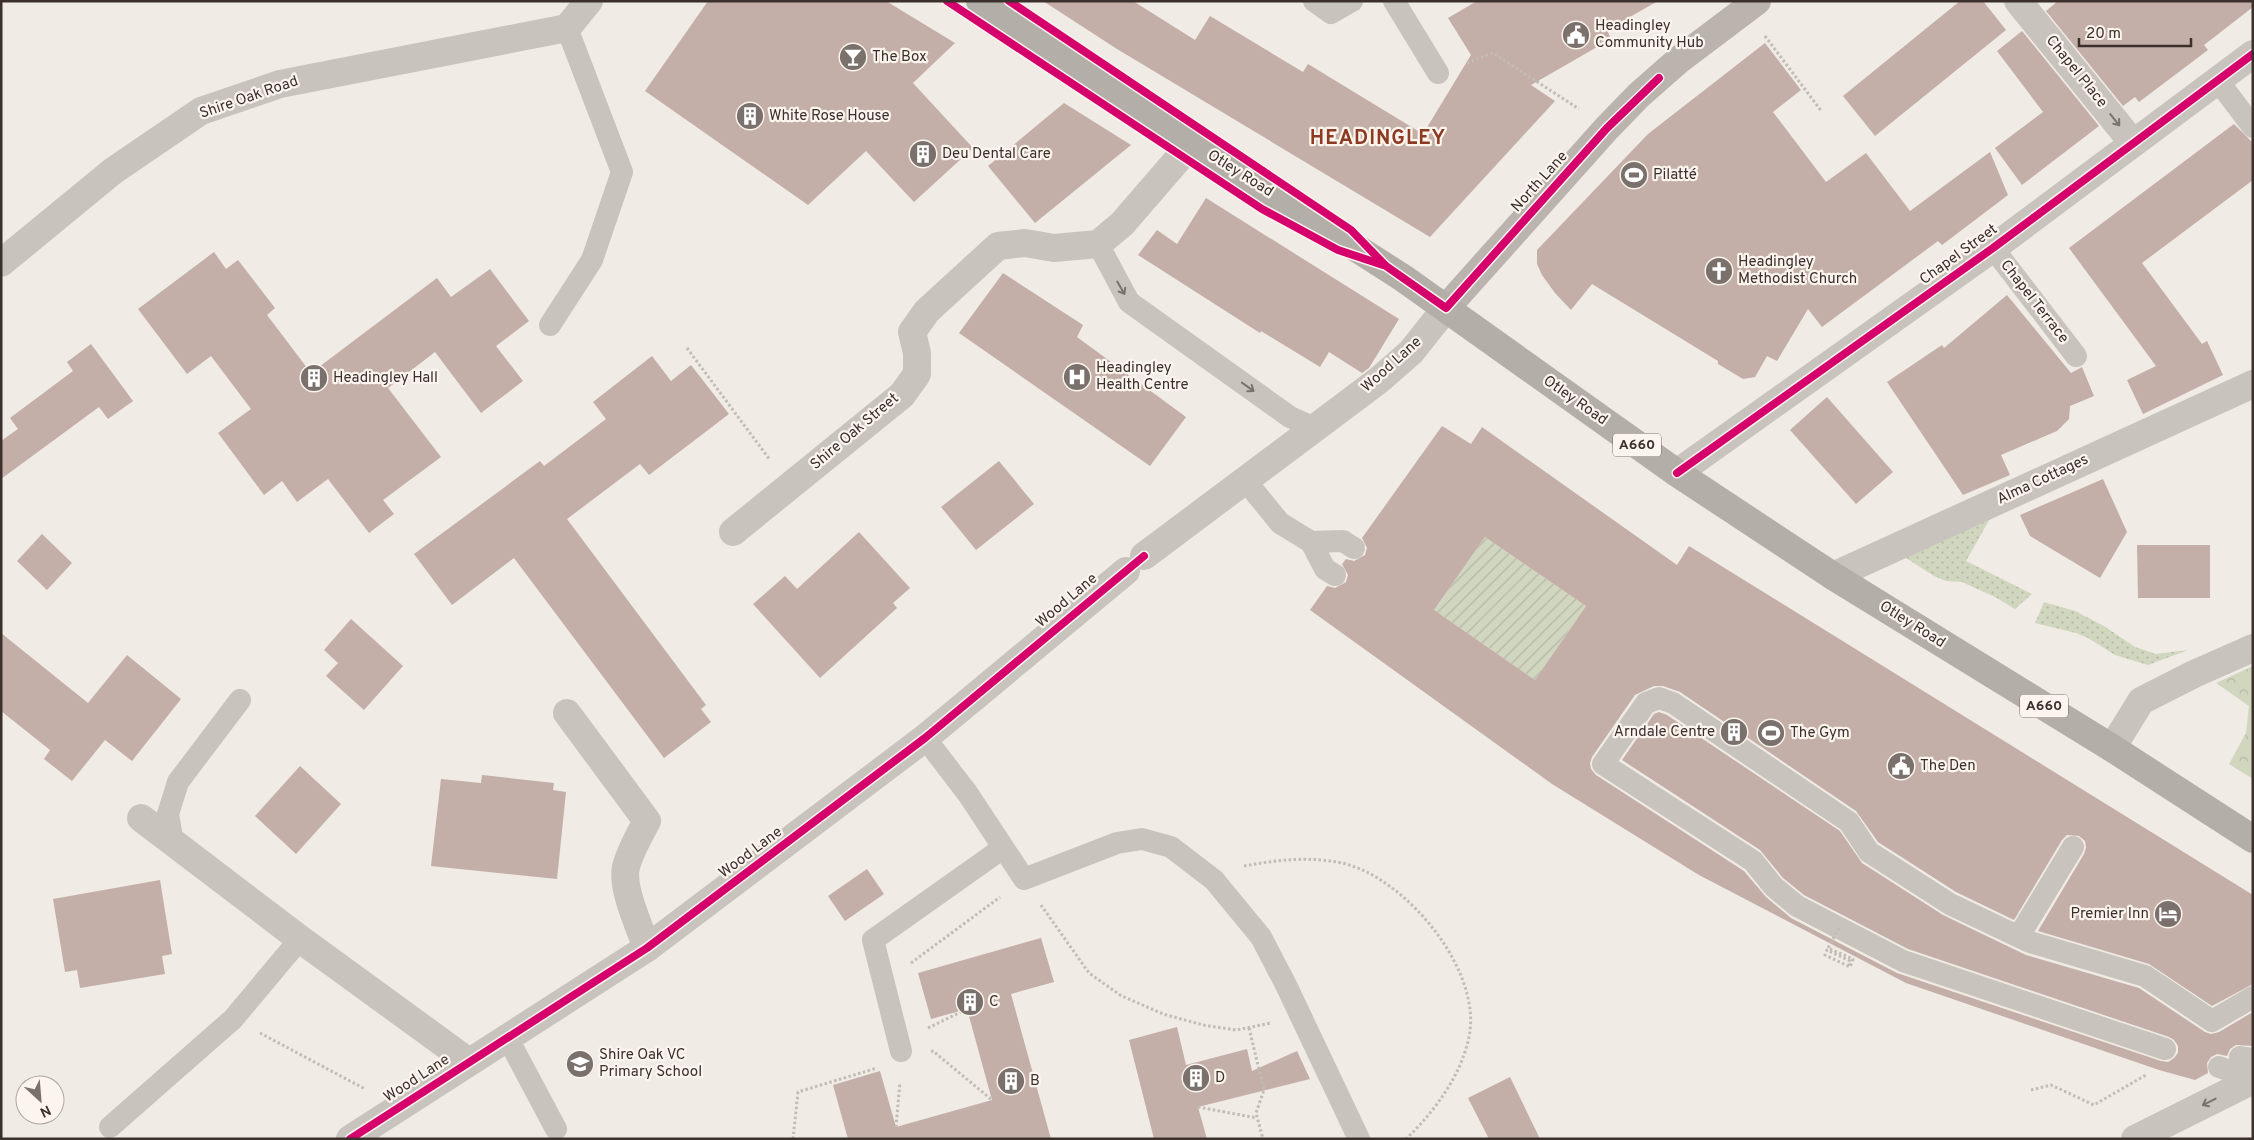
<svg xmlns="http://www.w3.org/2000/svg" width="2254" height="1140" viewBox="0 0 2254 1140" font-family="Overpass,sans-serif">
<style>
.grass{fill:url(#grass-dots)}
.forest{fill:url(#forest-crowns)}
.garden{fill:url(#garden-furrows)}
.building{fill:#c3afa7;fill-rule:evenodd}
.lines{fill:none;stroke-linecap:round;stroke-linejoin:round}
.path{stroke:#c2bbb6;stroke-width:3;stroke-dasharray:2.5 2.5;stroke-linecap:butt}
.service{stroke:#c9c3be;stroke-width:22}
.minor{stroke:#c9c3be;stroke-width:28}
.secondary{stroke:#bab3ae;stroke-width:28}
.trunk{stroke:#b4aea8;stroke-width:28}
.path-bridge{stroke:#c2bbb6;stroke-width:3;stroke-dasharray:2.5 2.5;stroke-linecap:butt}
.cycleway-casing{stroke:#fbf5ee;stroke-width:11}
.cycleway{stroke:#d6006c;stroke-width:8}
.oneway{stroke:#7b726d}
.labels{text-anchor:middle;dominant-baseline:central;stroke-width:4.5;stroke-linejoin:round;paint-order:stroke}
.shield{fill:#fbf5ee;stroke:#756b66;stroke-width:1}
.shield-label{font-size:14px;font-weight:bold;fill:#3b302b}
.poi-label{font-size:15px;fill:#3b302b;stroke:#fbf5ee;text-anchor:start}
.street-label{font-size:15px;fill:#3b302b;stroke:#fbf5ee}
.district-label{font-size:20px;font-weight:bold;letter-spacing:1px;fill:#8c3b22;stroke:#fbf5ee}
</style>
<defs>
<pattern id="grass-dots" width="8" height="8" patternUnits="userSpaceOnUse" patternTransform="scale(1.25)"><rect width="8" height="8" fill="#d1d6bf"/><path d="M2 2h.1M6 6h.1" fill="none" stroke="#b4b8a4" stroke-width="1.8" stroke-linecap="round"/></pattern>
<pattern id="forest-crowns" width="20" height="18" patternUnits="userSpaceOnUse" patternTransform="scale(1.25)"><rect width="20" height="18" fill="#d1d6bf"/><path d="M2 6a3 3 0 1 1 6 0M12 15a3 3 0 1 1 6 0" fill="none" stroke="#b4b8a4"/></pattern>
<pattern id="garden-furrows" width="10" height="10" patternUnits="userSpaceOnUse" patternTransform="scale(1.25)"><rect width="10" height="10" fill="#d1d6bf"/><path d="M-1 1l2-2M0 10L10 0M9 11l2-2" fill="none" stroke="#b4b8a4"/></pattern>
</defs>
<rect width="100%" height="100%" fill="#f0ebe5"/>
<g class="grass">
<polygon points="1992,515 1966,561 2032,594 2015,609 1995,597 1962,582 1946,581 1934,576 1903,556"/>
<polygon points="2044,602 2075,611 2104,626 2135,647 2156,654 2188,650 2148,665 2115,655 2088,638 2076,633 2035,623"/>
</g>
<polygon class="forest" points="2253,666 2253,779 2229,764 2246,733 2249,706 2216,683"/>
<polygon class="garden" points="1485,537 1586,606 1535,680 1434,610"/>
<g class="building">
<polygon points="708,1 886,1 955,43 913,83 973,148 914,202 866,151 808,205 645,91"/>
<polygon points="1043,1 1133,1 1195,40 1210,16 1303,72 1308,64 1423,134 1471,55 1448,18 1477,1 1658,1 1607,30 1611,39 1531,85 1555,101 1430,237 1117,49"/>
<polygon points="1960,1 1983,1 2006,30 1875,136 1843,96"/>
<polygon points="2058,1 2253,1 2253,7 2204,45 2208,50 2139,102 2135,97 2123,106 2046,11"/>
<polygon points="2022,31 2099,126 2022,185 1995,148 2043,112 1997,51"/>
<polygon points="1765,43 1801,90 1773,112 1826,182 1866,153 1910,211 1990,152 2008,195 1942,245 1938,241 1822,327 1808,309 1777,361 1767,356 1755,377 1743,379 1718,364 1718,361 1592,284 1571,310 1555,293 1542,275 1537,264 1537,250 1648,134"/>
<polygon points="1064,103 1131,145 1035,223 988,166"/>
<polygon points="2234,124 2253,143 2253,180 2142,263 2202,344 2207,341 2223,375 2143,414 2127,380 2156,366 2069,248"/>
<polygon points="1206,198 1399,319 1369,368 1362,373 1329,352 1320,367 1261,331 1260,333 1138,255 1157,230 1177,244"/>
<polygon points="214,252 226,269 238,260 275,308 267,315 311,373 437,278 451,297 490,269 529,321 496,346 523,381 481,413 435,352 388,388 441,457 383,500 394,514 369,533 328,479 297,502 282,481 264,495 218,433 251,409 211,356 187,374 138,309"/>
<polygon points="1003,273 1083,325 1077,337 1186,417 1150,466 959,333"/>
<polygon points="2007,295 2071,373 2082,367 2094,396 2070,406 2069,419 2057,431 2001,455 2010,475 1963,495 1887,382 1942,345 1944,348"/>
<polygon points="91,344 133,401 108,419 99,407 1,479 1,441 18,429 10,418 73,371 67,362"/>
<polygon points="652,356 671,381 691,365 729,414 649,475 640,464 567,519 706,705 701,709 711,722 664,758 514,558 452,605 414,554 540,461 544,466 606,419 593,402"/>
<polygon points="1827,397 1893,472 1856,504 1790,430"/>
<path d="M 1442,426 L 1471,444 L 1482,427 L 1677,565 L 1689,546 L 2253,895 L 2253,984 L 2212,1006 L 2149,964 L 2038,931 L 2084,854 L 2086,848 L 2085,841 L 2079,836 L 2067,835 L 2062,840 L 2014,920 L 1956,892 L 1878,842 L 1856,811 L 1680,692 L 1663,686 L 1654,686 L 1635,695 L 1592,757 L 1590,763 L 1591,769 L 1596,775 L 1744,871 L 1766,897 L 1791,918 L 1897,973 L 2161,1061 L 2168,1062 L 2174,1058 L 2178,1053 L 2178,1046 L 2174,1040 L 2169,1037 L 1908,949 L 1804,895 L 1783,878 L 1760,850 L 1622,760 L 1654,714 L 1659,712 L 1667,715 L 1840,831 L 1862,863 L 1943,915 L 2026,955 L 2139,988 L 2205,1032 L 2211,1034 L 2219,1032 L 2253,1012 L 2253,1046 L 2236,1045 L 2230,1049 L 2227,1056 L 2217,1054 L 2211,1057 L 2207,1063 L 2208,1073 L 2195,1080 L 2159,1070 L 1906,983 L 1699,875 L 1552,784 L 1310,610 L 1327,586 L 1335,588 L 1346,582 L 1348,575 L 1342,564 L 1346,559 L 1354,561 L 1365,555 L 1367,548 L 1362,538 ZM 1485,537 L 1586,606 L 1535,680 L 1434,610 Z"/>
<polygon points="999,461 1034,504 976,550 941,507"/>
<polygon points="2103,479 2127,532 2100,578 2030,536 2020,515"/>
<polygon points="859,532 910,588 893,603 897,608 820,678 753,604 785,576 797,589"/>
<polygon points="42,534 72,563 47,590 17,561"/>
<polygon points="2137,545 2210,545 2210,598 2138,598"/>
<polygon points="351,619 403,666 364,710 326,676 338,663 324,650"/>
<polygon points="1,633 88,703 127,655 181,699 132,761 105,740 72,781 44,759 50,750 1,711"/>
<polygon points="300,766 341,804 296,854 255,816"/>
<polygon points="482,775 554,783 553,790 566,792 557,879 431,866 441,779 481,783"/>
<polygon points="867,869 884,894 845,921 828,896"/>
<polygon points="160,880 172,954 162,956 165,974 80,988 77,970 65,972 53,899"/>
<polygon points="1041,938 1054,982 1011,994 1051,1139 848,1139 833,1085 880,1071 896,1127 992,1100 967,1009 931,1019 918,973"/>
<polygon points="1177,1027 1186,1065 1247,1049 1252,1071 1297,1051 1310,1079 1198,1107 1207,1139 1154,1139 1129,1040"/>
<polygon points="1510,1077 1540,1139 1489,1139 1468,1098"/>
</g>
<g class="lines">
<g class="path">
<polyline points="1765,36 1822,112"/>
<polyline points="1467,63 1493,53 1579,109"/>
<polyline points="687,348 770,460"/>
<path d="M 1244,866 C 1277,860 1309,856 1342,863 C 1405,877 1483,970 1469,1037 C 1461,1076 1434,1112 1406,1139"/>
<polyline points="1041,905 1089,973 1120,995 1163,1014 1203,1025 1236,1030 1271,1023"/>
<polyline points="911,963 1000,897"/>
<polyline points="928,1028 967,1009"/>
<polyline points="1249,1028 1264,1090 1256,1113 1263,1139"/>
<polyline points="260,1033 365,1089"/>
<polyline points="931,1052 933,1051 992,1100"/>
<polyline points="2031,1090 2051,1085 2094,1105 2146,1075"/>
<polyline points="1198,1107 1257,1118"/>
<polyline points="896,1127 900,1082"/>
<polyline points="793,1139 798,1092 877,1068"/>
</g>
<g class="service">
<polyline points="1314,1 1331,13 1352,1"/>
<polyline points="1394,1 1438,73"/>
<polyline points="2218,81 2253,127"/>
<polyline points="1098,244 1129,302 1290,417 1315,428"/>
<polyline points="1993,248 2076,356"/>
<polyline points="550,325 592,260 622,172 567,28"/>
<polyline points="1245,480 1280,523 1311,542"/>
<polyline points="1335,575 1325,569 1311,542 1343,541 1354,548"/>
<polyline points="925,738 968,794 1024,879 1117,843 1142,839 1171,847 1214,880 1261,937 1286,985 1359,1139"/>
<polyline points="173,843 168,814 178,782 240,700"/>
<polyline points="2019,936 2073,847"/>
<polyline points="507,1037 556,1129"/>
<polyline points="2165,1049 1903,961 1797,906 1774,887 1753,861 1603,764 1646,703 1659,698 1673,703 1849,822 1869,852 1950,904 2030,942 2145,976 2212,1021 2253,997"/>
<polyline points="901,1051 873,940 1003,848"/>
<polyline points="2240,1057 2253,1059"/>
<polyline points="2219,1067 2253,1079"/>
<polyline points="110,1127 233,1019 300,939"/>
</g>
<g class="minor">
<polyline points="2018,1 2133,143"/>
<polyline points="1,263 113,171 201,111 280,84 567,28 589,1"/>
<polyline points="1677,473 1993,248 2253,54"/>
<polyline points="733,532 902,395 917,374 917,353 912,332 927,311 998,246 1025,243 1054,248 1098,244 1122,224 1192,143"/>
<polyline points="1144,556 1379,380 1411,352 1446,308"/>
<polyline points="1833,576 2253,384"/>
<path d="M 567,713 L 647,821 C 639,836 630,851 626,867 C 621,888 640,928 647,948"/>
<polyline points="2112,748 2141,701 2194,674 2253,648"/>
<polyline points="141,818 300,939 469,1062"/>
<polyline points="350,1139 647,948 925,738 1126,571"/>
<polyline points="2135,1139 2253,1080"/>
</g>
<polyline class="secondary" points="1446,308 1607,128 1639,95 1680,59 1757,1"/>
<polyline class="trunk" points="980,1 1192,143 1403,278 1677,473 1833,576 2112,748 2253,839"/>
<polyline class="path-bridge" points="1839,928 1828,948 1853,959 1850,967 1825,955 1827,950 1850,961 1849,965"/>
<defs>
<g id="cycleway">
<polyline points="947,1 1262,209 1338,250 1383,265"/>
<polyline points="1009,1 1351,230 1386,266 1446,308 1607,128 1659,78"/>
<polyline points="1677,473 1993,248 2253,54"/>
<polyline points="350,1139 647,948 925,738 1144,556"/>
</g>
</defs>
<use href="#cycleway" class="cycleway-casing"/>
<use href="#cycleway" class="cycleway"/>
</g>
<defs><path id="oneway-shaft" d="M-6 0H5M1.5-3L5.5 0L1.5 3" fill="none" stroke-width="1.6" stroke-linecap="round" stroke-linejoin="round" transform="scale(1.25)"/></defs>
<g class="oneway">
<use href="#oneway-shaft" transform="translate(2115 120) rotate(51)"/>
<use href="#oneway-shaft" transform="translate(1121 288) rotate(60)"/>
<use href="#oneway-shaft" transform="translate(1248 387) rotate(36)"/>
<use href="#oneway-shaft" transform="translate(2209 1102) rotate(153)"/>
</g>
<defs>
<symbol id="civic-disc" viewBox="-11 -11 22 22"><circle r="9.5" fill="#7a716c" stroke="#fbf5ee"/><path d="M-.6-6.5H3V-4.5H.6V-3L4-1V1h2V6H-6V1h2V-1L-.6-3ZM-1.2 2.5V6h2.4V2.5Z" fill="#fff"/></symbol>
<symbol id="bar-disc" viewBox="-11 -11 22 22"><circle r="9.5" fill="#7a716c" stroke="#fbf5ee"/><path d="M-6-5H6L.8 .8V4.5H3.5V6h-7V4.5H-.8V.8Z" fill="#fff"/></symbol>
<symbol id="building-disc" viewBox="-11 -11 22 22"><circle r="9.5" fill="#7a716c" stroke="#fbf5ee"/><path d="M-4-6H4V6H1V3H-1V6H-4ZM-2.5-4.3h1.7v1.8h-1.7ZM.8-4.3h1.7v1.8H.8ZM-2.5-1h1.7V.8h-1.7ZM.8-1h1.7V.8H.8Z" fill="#fff"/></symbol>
<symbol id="stadium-disc" viewBox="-11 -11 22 22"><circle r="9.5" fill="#7a716c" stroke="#fbf5ee"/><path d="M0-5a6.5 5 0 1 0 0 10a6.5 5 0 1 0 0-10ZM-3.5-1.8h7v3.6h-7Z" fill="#fff"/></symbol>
<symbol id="church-disc" viewBox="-11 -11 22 22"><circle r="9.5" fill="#7a716c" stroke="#fbf5ee"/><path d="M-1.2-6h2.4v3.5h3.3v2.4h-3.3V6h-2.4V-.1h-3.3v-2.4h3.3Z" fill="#fff"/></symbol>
<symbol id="hospital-disc" viewBox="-11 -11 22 22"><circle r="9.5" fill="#7a716c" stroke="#fbf5ee"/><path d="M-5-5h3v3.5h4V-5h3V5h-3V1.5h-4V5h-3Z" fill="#fff"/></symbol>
<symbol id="hotel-disc" viewBox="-11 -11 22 22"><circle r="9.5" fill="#7a716c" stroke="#fbf5ee"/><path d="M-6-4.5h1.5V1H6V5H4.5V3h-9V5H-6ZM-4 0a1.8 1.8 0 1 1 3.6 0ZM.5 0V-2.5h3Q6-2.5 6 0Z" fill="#fff"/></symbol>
<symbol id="school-disc" viewBox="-11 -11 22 22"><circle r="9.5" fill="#7a716c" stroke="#fbf5ee"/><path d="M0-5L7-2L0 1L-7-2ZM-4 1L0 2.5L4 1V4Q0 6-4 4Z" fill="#fff"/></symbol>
</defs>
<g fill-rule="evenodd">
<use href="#civic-disc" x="1560" y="19" width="32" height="32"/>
<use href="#bar-disc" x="837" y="41" width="32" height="32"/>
<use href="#building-disc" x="734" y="100" width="32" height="32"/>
<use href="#building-disc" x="907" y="138" width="32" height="32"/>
<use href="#stadium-disc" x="1618" y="159" width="32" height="32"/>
<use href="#church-disc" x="1703" y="255" width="32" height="32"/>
<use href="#hospital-disc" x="1061" y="361" width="32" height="32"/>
<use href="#building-disc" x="298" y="362" width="32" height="32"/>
<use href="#building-disc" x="1718" y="716" width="32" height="32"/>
<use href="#stadium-disc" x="1755" y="717" width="32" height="32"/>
<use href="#civic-disc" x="1885" y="750" width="32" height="32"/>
<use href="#hotel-disc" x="2152" y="898" width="32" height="32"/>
<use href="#building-disc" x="954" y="986" width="32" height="32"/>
<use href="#school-disc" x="564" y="1048" width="32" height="32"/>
<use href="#building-disc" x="1180" y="1062" width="32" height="32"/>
<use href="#building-disc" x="995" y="1065" width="32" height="32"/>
</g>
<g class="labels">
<g class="shield">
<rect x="1613" y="433.5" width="48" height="23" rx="4"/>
<rect x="2020" y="694.5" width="48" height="23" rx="4"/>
</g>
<g class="shield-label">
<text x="1637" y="445">A660</text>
<text x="2044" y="706">A660</text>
</g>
<g class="poi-label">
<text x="1595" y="26">Headingley<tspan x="1595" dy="17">Community Hub</tspan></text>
<text x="872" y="57">The Box</text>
<text x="769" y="116">White Rose House</text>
<text x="942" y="154">Deu Dental Care</text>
<text x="1653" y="175">Pilatté</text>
<text x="1738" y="262">Headingley<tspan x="1738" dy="17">Methodist Church</tspan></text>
<text x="1096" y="368">Headingley<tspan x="1096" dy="17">Health Centre</tspan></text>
<text x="333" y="378">Headingley Hall</text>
<text x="1715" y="732" text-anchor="end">Arndale Centre</text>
<text x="1790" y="733">The Gym</text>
<text x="1920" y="766">The Den</text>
<text x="2149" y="914" text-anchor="end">Premier Inn</text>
<text x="989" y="1002">C</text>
<text x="599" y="1055">Shire Oak VC<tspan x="599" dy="17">Primary School</tspan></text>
<text x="1215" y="1078">D</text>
<text x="1030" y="1081">B</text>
</g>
<g class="street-label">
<text transform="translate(2076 72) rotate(51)">Chapel Place</text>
<text transform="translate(249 98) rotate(-19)">Shire Oak Road</text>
<text transform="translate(1240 174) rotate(32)">Otley Road</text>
<text transform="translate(1540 182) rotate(-48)">North Lane</text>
<text transform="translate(1959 255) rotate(-36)">Chapel Street</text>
<text transform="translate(2034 302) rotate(52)">Chapel Terrace</text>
<text transform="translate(1392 365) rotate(-42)">Wood Lane</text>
<text transform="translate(1575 401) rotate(35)">Otley Road</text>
<text transform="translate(855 432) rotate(-40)">Shire Oak Street</text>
<text transform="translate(2043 480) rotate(-25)">Alma Cottages</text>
<text transform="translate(1067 601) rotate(-40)">Wood Lane</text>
<text transform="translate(1912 625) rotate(32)">Otley Road</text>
<text transform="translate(751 853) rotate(-37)">Wood Lane</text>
<text transform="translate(417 1079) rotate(-33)">Wood Lane</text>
</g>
<g class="district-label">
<text x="1378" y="139">HEADINGLEY</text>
</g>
</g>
<rect width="2254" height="1140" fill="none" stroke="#3b302b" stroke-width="5"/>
<g transform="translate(40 1100) rotate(154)"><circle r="24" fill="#fbf5ee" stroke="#aea6a0"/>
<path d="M0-4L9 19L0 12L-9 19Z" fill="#7a716c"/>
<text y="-8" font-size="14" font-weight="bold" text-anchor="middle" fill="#3b302b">N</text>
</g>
<path d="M2079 38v8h112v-8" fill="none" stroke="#3b302b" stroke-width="2.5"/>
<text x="2086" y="38" font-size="15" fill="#3b302b" stroke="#fbf5ee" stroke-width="4" paint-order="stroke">20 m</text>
</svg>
